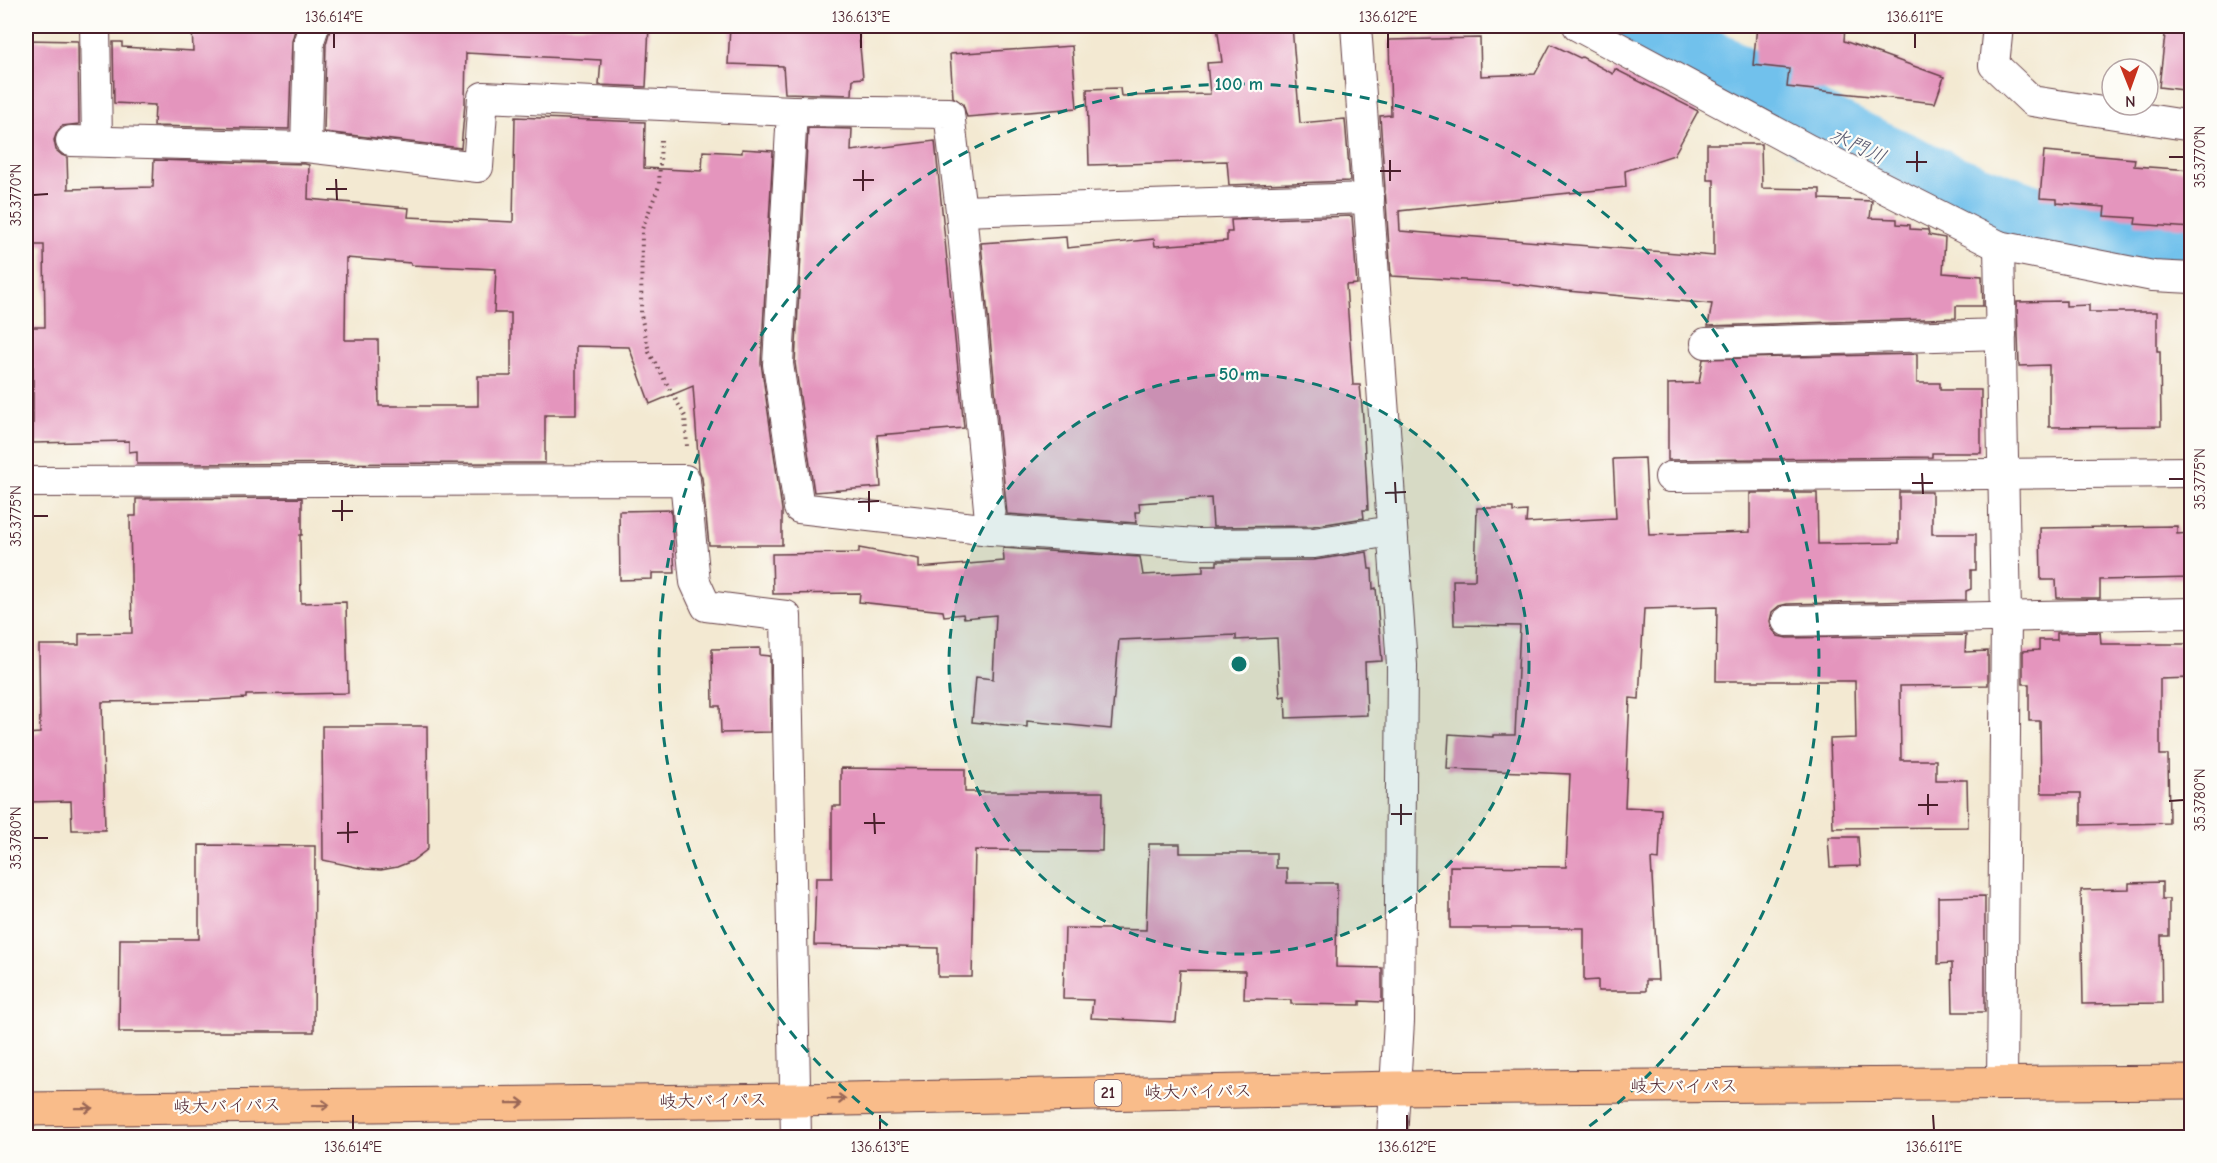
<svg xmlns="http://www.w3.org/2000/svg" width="2217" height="1163" viewBox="0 0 2217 1163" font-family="'Comic Neue','Klee One',sans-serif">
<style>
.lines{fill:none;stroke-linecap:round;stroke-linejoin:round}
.river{stroke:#71c1ec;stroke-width:69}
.building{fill:#e495bd;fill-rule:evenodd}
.street-casing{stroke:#633d44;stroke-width:32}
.highway-casing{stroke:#633d44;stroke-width:35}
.path{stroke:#633d44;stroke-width:4;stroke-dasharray:1.5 4.5;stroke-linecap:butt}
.street{stroke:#fff;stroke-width:30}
.highway{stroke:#f9bc8a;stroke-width:33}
.oneway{stroke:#996656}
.ticks{fill:none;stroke:#4a1f2b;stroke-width:2}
.ring{fill:none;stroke:#0f766e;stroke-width:3;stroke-dasharray:10 8}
.labels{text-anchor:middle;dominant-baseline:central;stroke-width:4.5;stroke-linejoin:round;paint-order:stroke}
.shield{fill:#fdfcf7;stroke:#806168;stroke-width:1.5}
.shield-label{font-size:16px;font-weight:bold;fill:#4a1f2b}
.street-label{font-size:18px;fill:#4a1f2b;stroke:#fdfcf7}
.water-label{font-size:20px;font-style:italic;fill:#58586f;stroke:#fdfcf7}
.centre{fill:#0f766e;stroke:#fdfcf7;stroke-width:3}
.ring-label{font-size:18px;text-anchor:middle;font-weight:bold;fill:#0f766e;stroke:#fdfcf7;stroke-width:4.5;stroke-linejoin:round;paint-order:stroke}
.neatline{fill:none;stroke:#4a1f2b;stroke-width:2}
.ticks-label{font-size:15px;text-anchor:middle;fill:#4a1f2b}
</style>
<rect width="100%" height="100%" fill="#fdfcf7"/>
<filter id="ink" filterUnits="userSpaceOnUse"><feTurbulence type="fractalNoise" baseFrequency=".0167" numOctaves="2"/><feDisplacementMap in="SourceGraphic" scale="12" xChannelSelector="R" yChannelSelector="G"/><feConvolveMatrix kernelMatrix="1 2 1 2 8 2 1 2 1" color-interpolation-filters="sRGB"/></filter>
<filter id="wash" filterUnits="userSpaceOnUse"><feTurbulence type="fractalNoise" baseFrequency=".008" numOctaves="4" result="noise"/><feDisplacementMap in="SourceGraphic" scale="24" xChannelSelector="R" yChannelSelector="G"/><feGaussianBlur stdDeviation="1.35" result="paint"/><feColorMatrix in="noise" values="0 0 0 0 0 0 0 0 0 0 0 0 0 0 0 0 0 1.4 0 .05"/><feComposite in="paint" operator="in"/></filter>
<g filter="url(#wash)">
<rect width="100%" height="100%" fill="#f3e9d2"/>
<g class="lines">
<polyline class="river" points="1646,26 1813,125 1945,187 2083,238 2192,253"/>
</g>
<g id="blocks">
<g class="building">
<polygon points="192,26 296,26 292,41 289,129 154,126 155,105 114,103 113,42 122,42 122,47 193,51"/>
<polygon points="331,26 649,26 646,87 599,85 601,60 466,53 465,103 461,148 324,132 326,44"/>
<polygon points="730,26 858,26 863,78 853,79 852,95 785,93 783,66 728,64"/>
<polygon points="1217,26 1292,26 1300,123 1345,119 1350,181 1229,185 1227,161 1089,165 1087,89 1120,88 1121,96 1210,94 1207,63 1222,62"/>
<polygon points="1757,26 1845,26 1844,41 1944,77 1935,103 1787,87 1789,69 1753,65"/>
<polygon points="2166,26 2192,26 2192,91 2159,87"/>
<polygon points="1480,38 1481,76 1535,74 1551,44 1580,58 1582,57 1613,74 1615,69 1698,111 1674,155 1625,171 1626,187 1399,211 1400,231 1714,256 1714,180 1707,180 1707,144 1761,144 1762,188 1820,189 1820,199 1872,201 1870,218 1897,219 1897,224 1910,225 1910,229 1928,230 1929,235 1945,238 1943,273 1982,276 1983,306 1956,306 1956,318 1708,326 1712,304 1567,291 1499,282 1391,276 1380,116 1391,115 1389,40"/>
<path d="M 26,40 L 78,41 L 79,124 L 62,126 L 57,132 L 54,140 L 56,150 L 62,155 L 67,157 L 68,189 L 153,187 L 154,160 L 305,164 L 309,165 L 308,199 L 409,208 L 408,217 L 513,222 L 515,117 L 645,122 L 644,168 L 702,171 L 703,151 L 742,153 L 742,149 L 773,151 L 761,363 L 782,510 L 782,545 L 709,545 L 702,478 L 699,470 L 693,386 L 650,404 L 629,347 L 576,346 L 576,415 L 545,415 L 545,463 L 137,464 L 137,451 L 129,452 L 129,441 L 33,443 L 33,367 L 28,367 L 28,327 L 45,327 L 44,245 L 30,245 L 30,151 L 26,151 ZM 346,258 L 411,263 L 411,265 L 496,269 L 494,313 L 511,313 L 511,376 L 478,376 L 478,406 L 379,406 L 378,340 L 345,340 Z"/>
<polygon points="1072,46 1077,108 967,117 963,104 953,97 950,54"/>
<polygon points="808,128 852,129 851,151 935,141 964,428 877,435 881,487 814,492 795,363"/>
<polygon points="2044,151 2135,159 2134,166 2192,170 2192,228 2135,224 2136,218 2104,216 2105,207 2057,203 2057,199 2040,198"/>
<polygon points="1352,216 1357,284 1346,285 1353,385 1360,385 1363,418 1368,510 1363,510 1364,518 1313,526 1213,527 1211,498 1139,503 1140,512 1135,512 1136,523 1007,514 981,243 1066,237 1067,248 1154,239 1155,246 1227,241 1227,232 1232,232 1231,220"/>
<polygon points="2066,301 2066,306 2089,305 2089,312 2157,312 2157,351 2160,351 2161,426 2049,427 2049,365 2019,366 2017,302"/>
<polygon points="1917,354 1917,383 1940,383 1940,390 1981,390 1981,453 1932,453 1932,457 1668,460 1668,384 1699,383 1703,359"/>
<polygon points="1645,458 1649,535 1750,532 1750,493 1817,493 1818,544 1899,543 1899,492 1932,492 1932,534 1976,534 1976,570 1971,570 1971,589 1966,591 1966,600 1787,604 1779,606 1772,612 1770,621 1772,629 1778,636 1787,638 1966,635 1965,652 1988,651 1988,685 1900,686 1901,760 1936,760 1936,780 1967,780 1968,827 1833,828 1830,739 1856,738 1855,681 1716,681 1717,607 1644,609 1639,699 1630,698 1625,807 1661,809 1659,860 1651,859 1658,980 1646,980 1646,991 1598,991 1598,980 1584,981 1584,928 1450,928 1450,866 1566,867 1570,774 1447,769 1449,734 1493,737 1493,735 1515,735 1520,626 1454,625 1453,580 1475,580 1477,508 1513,508 1513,512 1527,511 1526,523 1616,518 1613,459"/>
<polygon points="302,498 302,535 300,535 301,603 346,602 348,693 246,695 246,698 212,700 102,702 105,830 72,830 71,801 26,802 26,734 40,733 39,645 79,645 79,634 132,633 130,516 136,516 136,499"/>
<polygon points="671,510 675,573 652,573 652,579 620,580 619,511"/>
<polygon points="2177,526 2177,534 2192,533 2192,578 2100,580 2100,598 2057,598 2056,580 2041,580 2040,528"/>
<polygon points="859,548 919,559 919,568 1004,561 1003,548 1140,557 1143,575 1203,572 1203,565 1217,565 1217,561 1314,560 1367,552 1369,569 1372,569 1373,589 1376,588 1382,661 1365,662 1367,715 1286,718 1285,696 1280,697 1277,638 1236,640 1236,635 1119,640 1111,729 1027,721 1027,727 972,722 976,677 993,679 996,615 964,618 963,614 944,616 943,611 859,602 860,593 773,594 772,554 859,553"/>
<polygon points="2100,632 2101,644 2191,644 2191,678 2160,679 2160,755 2168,755 2169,823 2081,825 2081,793 2041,793 2040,721 2029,721 2029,684 2023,684 2023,651 2039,650 2039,640 2057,640 2057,633"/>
<polygon points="760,648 760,655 770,656 771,732 721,733 720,706 713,706 712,649"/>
<polygon points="322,726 427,726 428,849 412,861 397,867 381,870 365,869 323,860"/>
<polygon points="841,768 965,769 965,792 1103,792 1102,851 975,850 972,977 938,977 938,948 814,945 816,878 832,878 832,806 841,806"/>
<polygon points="1828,837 1858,837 1860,866 1830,867"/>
<polygon points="1149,844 1180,844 1180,853 1276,853 1276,868 1287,868 1287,883 1337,883 1336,967 1382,968 1382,1002 1360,1001 1360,1005 1291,1004 1291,1000 1244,999 1245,971 1180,970 1176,1022 1091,1018 1093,1000 1063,999 1065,928 1146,930"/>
<polygon points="199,845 315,846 314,1032 119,1032 120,939 199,939"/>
<polygon points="2162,882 2162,899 2169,899 2169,936 2161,936 2162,1003 2083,1004 2081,890 2129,889 2129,883"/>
<polygon points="1985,896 1985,1012 1953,1012 1952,963 1938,964 1938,897"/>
</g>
</g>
</g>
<g filter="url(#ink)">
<use href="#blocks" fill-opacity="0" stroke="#633d44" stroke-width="1.5"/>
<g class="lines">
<defs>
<g id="street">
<polyline points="95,26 97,141"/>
<polyline points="314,26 309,41 306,147 478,167 483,97 792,111 778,364 799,508 991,530 1197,544 1314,543 1392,531"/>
<polyline points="1356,26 1402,665 1399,1021 1392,1138"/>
<polyline points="1578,26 1809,150 1999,246 2153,276 2192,278"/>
<polyline points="1998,26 1994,65 2032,101 2192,126"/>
<polyline points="792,111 949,113 961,211 991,530"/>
<polyline points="71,141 306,147"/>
<polyline points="961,211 1369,198"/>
<polyline points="1999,246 2006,616 2002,1083"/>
<polyline points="1706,343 2001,334"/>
<polyline points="1670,477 2192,472"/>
<polyline points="26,482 685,480 695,582 706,606 786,616 796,1138"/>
<polyline points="1787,621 2192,613"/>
</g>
<polyline id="highway" points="26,1109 796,1100 1396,1088 2192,1082"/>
</defs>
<use href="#street" class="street-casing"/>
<use href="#highway" class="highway-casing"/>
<polyline class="path" points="661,140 659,186 642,229 641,315 649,352 685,416 687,446"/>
<use href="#street" class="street"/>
<use href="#highway" class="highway"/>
</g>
<defs><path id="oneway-shaft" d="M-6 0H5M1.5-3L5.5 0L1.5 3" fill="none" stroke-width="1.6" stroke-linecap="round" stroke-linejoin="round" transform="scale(1.5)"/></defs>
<g class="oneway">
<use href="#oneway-shaft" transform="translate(837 1099) rotate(-1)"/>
<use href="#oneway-shaft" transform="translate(516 1103) rotate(-1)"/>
<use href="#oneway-shaft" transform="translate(321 1105) rotate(-1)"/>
<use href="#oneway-shaft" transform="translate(84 1108) rotate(-1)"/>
</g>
</g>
<path class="ticks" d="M 334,33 L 334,48M 861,33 L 861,48M 1388,33 L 1388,48M 1915,33 L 1915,48M 1917,151 L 1917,172M 2169,157 L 2184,157M 1390,160 L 1390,181M 1906,162 L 1927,162M 863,170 L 863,191M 1380,171 L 1401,171M 336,179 L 337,200M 853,180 L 874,180M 326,189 L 347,189M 33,195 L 48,194M 1922,473 L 1923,494M 2169,479 L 2184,479M 1395,482 L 1396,503M 1912,483 L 1933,483M 869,491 L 869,512M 1385,493 L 1406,492M 342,500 L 342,521M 858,502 L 879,501M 332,511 L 353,511M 33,516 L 48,516M 1928,794 L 1928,815M 2169,801 L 2184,800M 1401,804 L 1401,825M 1918,805 L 1938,805M 874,813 L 875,834M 1391,814 L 1412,814M 348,822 L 348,843M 864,823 L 885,823M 337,833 L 358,832M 33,838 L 48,838M 353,1115 L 353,1130M 880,1115 L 880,1130M 1407,1115 L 1407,1130M 1933,1115 L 1934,1130"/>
<circle cx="1239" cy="664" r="290" fill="#0f766e" fill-opacity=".12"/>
<g class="ring">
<circle cx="1239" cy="664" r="290"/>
<path d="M902 1136A580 580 0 1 1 1576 1136"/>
</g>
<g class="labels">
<rect class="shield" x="1094.5" y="1080" width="27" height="26" rx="4.5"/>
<g class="shield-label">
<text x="1108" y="1093">21</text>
</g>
<g class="street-label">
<text x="1684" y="1086">岐大バイパス</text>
<text transform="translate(1198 1092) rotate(-1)">岐大バイパス</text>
<text transform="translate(713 1101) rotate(-1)">岐大バイパス</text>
<text transform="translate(227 1106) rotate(-1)">岐大バイパス</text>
</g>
<g class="water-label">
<text transform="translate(1858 146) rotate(25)">水門川</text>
</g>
</g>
<circle cx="1239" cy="664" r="9" class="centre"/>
<g class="ring-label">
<text x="1239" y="90">100 m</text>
<text x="1239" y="380">50 m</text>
</g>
<rect width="2217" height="1163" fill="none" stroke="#fdfcf7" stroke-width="66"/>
<g transform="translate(2130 87) rotate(179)"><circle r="28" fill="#fdfcf7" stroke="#b5a4a5" stroke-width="1.5"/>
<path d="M0-4.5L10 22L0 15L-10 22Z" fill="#c8321e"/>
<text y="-9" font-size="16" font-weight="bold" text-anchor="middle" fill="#4a1f2b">N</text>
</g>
<rect x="33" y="33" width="2151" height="1097" class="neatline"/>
<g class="ticks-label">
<text x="334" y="22">136.614°E</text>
<text x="861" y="22">136.613°E</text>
<text x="1388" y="22">136.612°E</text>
<text x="1915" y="22">136.611°E</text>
<text transform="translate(2200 157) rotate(-90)" y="5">35.3770°N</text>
<text transform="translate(16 195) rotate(-90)" y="5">35.3770°N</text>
<text transform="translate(2200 479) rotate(-90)" y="5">35.3775°N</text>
<text transform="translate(16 516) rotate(-90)" y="5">35.3775°N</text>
<text transform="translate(2200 800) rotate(-90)" y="5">35.3780°N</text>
<text transform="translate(16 838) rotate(-90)" y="5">35.3780°N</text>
<text x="353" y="1152">136.614°E</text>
<text x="880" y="1152">136.613°E</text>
<text x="1407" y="1152">136.612°E</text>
<text x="1934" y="1152">136.611°E</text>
</g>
</svg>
